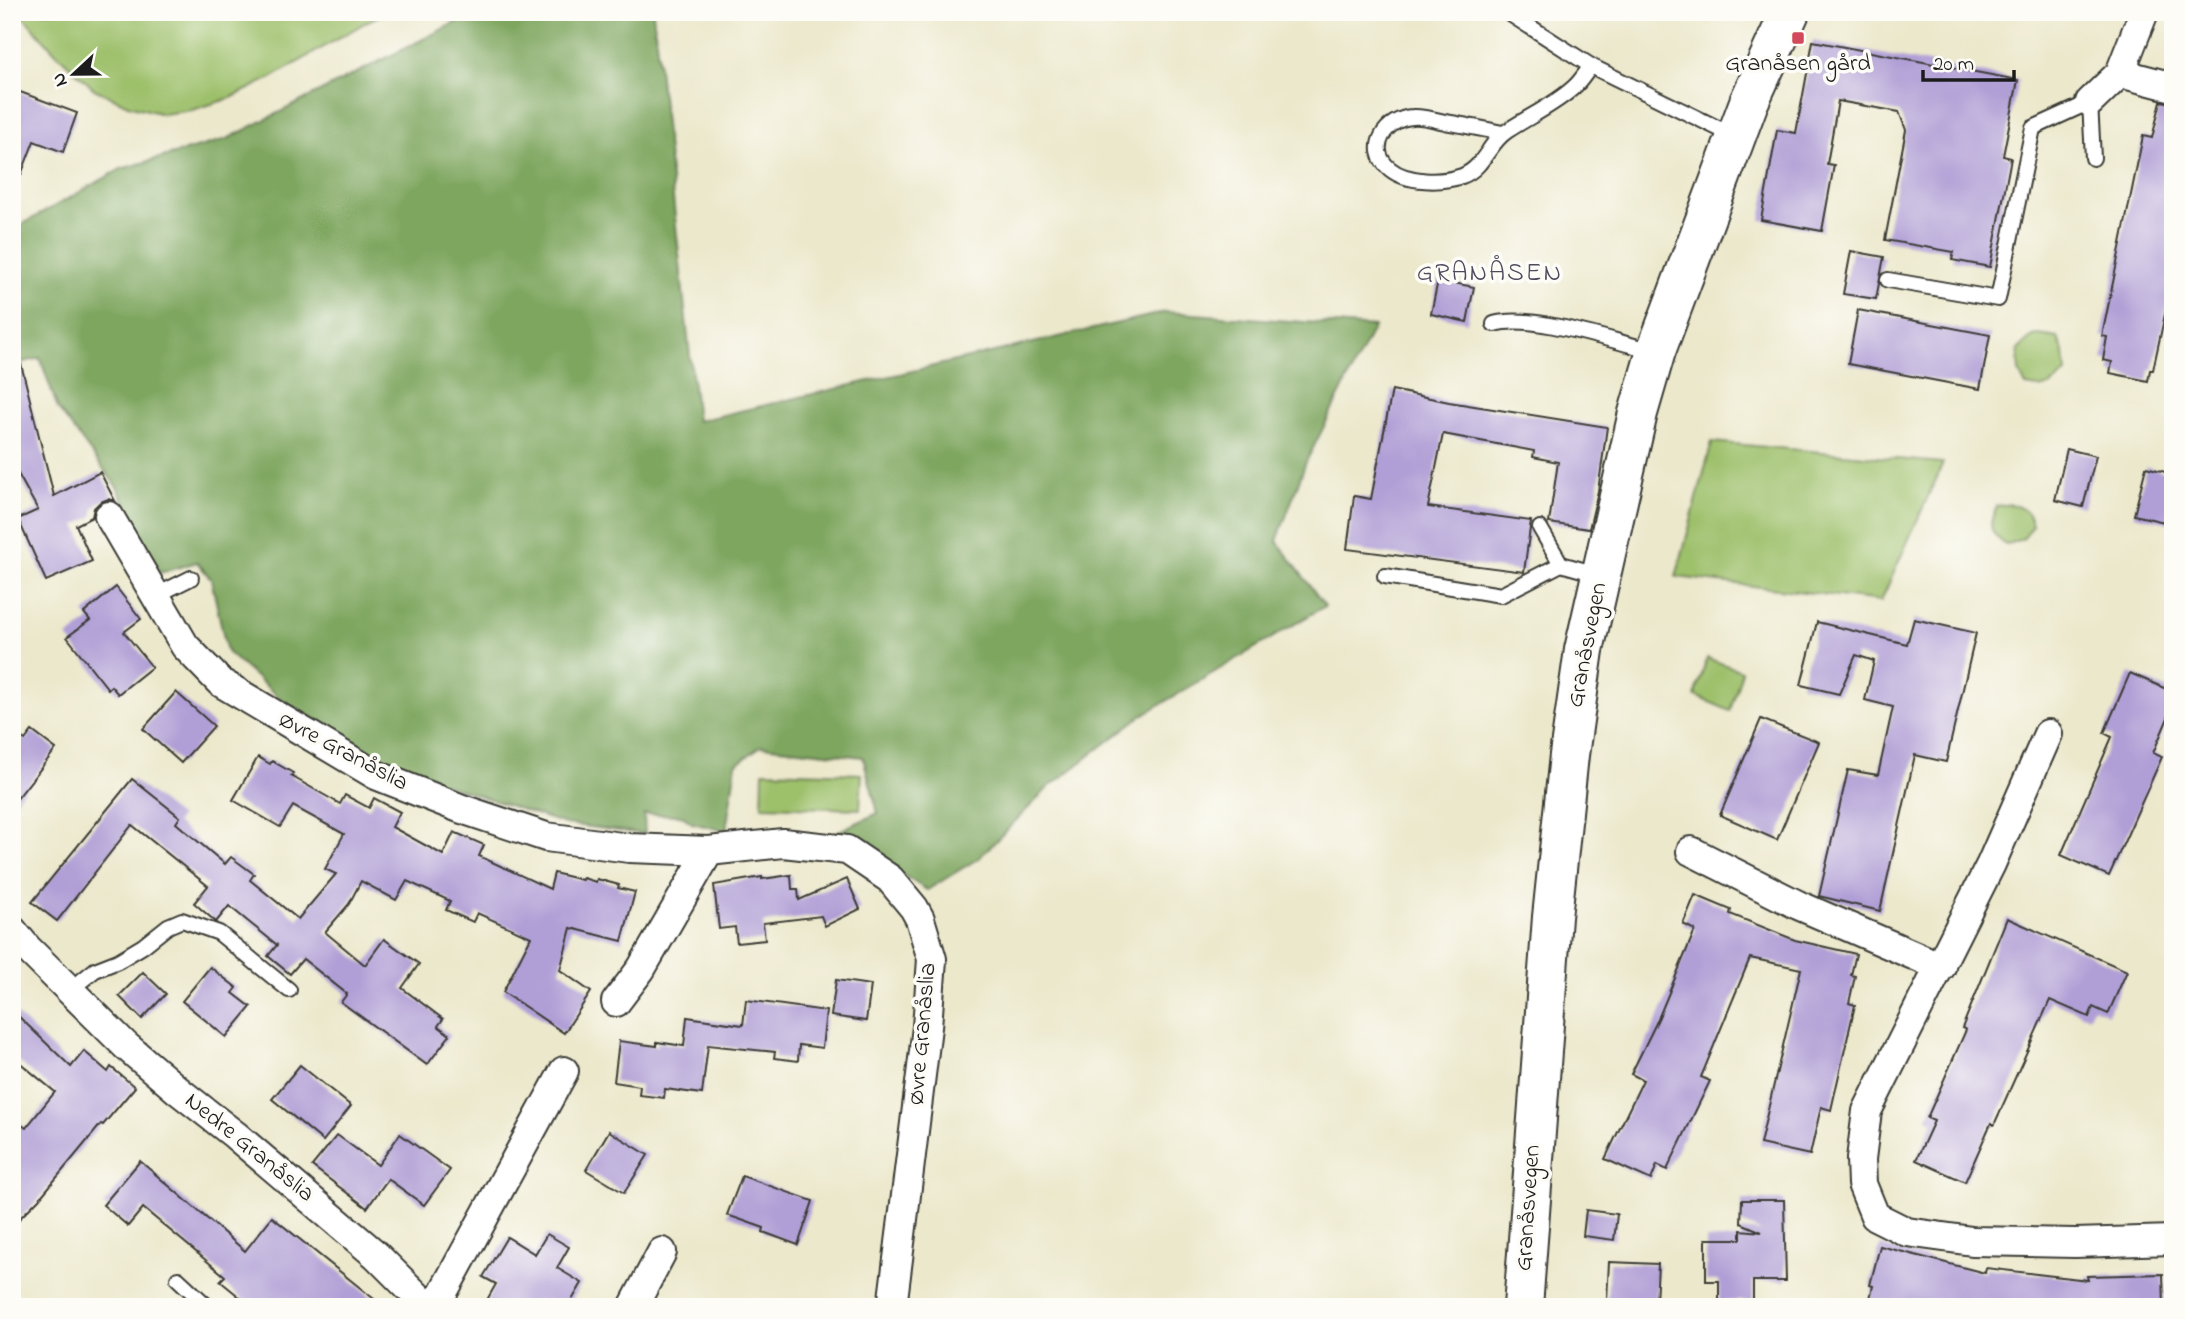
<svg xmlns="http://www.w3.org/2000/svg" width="2185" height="1319" viewBox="0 0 2185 1319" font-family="'Indie Flower',sans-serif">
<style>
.green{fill:#9dc06a;stroke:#5c6e43;stroke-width:2}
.forest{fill:#7ea65e;stroke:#4d613d;stroke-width:2}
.building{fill:#b09fd6}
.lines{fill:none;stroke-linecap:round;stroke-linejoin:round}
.lane-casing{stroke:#3b3b36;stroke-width:18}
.street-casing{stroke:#3b3b36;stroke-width:32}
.secondary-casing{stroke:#3b3b36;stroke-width:42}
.lane{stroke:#fff;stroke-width:14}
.street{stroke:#fff;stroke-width:28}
.secondary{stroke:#fff;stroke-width:38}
.poi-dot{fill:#d1495b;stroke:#fdfcf7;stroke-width:2.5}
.labels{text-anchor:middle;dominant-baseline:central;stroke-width:7;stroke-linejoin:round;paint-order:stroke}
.poi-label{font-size:24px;fill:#1c1c1c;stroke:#fdfcf7}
.street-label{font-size:24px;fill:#1c1c1c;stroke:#fdfcf7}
.neighbourhood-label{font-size:26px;letter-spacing:2px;fill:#504a5d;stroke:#fdfcf7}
</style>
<rect width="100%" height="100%" fill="#fdfcf7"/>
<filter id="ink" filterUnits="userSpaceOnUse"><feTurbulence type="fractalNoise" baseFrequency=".0143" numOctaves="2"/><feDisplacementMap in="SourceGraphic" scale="14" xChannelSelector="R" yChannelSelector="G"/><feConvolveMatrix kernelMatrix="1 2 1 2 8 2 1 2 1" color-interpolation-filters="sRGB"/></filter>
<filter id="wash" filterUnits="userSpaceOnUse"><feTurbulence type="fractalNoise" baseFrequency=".00686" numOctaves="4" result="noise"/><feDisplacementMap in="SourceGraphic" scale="28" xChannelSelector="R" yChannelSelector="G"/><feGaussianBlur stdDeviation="1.57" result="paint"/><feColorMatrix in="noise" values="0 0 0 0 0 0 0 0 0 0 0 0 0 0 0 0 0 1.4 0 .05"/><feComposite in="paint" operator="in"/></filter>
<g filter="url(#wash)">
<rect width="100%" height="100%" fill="#ece8cc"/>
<g class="green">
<polygon points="19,12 387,12 368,21 271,78 231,98 192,110 163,114 128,105 94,89 56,53"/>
<path d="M 2039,335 L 2058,338 L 2064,353 L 2066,373 C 2051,388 2046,390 2026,386 L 2019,372 L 2018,350 L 2033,336 Z"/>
<polygon points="1712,442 1943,463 1881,601 1676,577"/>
<path d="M 2011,504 C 2023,508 2031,513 2032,527 L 2024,538 L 2006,545 C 1988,532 1988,525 1997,506 Z"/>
<polygon points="1707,658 1742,671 1730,711 1695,696"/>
<polygon points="763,771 862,774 860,809 762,806"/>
</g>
<polygon class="forest" points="476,12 653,12 697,421 1166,312 1374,327 1306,462 1277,541 1325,606 1141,716 1049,787 979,858 927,890 835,833 878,813 863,757 761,746 736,764 726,831 692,823 681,815 644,814 645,834 565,824 408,772 283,701 227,652 211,579 197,562 160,573 117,487 58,409 40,358 12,365 12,230 121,169 227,139"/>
<g id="blocks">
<g class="building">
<polygon points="1813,41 2018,80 2003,156 2011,158 1990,267 1952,260 1954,252 1885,240 1906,130 1899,112 1838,101 1827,164 1834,165 1822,231 1761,220 1777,130 1796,133"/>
<polygon points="12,89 77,113 63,152 34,141 14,193 12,193"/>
<polygon points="2161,101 2173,103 2173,277 2153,370 2150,370 2148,381 2110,373 2112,362 2103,360 2107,337 2102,336 2143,136 2152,138"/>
<polygon points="1851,251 1884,257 1876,299 1843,294"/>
<polygon points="1438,280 1474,287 1467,322 1431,314"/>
<polygon points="1858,310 1990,335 1980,389 1848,364"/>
<polygon points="21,364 54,496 100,472 115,501 108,499 100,502 94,508 92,517 76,525 92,561 46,581 18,519 38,510 12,463 12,365"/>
<polygon points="1392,390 1449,402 1607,427 1598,491 1589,529 1549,523 1558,462 1533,457 1534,451 1443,434 1428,507 1531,521 1524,572 1347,549 1354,496 1371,499"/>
<polygon points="2067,449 2096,456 2083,507 2055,500"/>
<polygon points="2146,467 2173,474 2173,524 2134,515"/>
<polygon points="116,587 141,619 124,632 152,667 118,694 111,686 108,689 67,637 90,620 84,613"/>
<polygon points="1914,619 1976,633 1946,762 1915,755 1880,911 1819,896 1848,770 1878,775 1893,707 1865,700 1874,661 1856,655 1839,694 1801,685 1817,622 1907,644"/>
<polygon points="2130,673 2173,692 2173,706 2153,753 2162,757 2109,876 2061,855 2112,737 2104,733"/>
<polygon points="176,692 214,726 181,763 143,729"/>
<polygon points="1761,719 1819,742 1777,840 1720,815"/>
<polygon points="12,731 25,740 32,731 56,749 12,805"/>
<polygon points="258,757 270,764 272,761 293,773 291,776 340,804 345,795 369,808 374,798 400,812 392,827 443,855 454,832 484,845 479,856 550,889 554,873 582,880 583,878 596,882 597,879 619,885 618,888 635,892 622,941 571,928 560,970 591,992 564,1033 503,992 531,937 477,913 473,922 446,910 450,901 407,881 396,900 361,881 349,904 325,932 365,965 384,939 419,964 402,988 443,1019 438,1026 450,1035 427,1065 341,1002 347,994 303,959 290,974 268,956 277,945 229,906 216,922 194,903 208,886 132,825 57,921 32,902 132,779 180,817 176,823 225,864 231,857 254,874 250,880 298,919 336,874 325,869 344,834 293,806 280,827 233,800"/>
<polygon points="791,875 792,889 798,889 799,900 847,879 860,909 825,926 821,916 763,923 765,940 737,943 735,927 719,929 714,885 762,877 762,879"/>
<polygon points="1695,895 1731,910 1730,914 1795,940 1856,954 1851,975 1855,976 1849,1003 1855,1005 1831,1110 1821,1107 1810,1155 1760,1144 1801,969 1750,958 1701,1077 1710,1081 1667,1170 1657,1165 1651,1180 1605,1159 1643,1080 1631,1074 1658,1019 1695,930 1683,924"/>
<polygon points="2007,918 2127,971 2108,1014 2093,1007 2089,1017 2050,1000 1994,1125 1991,1123 1965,1182 1916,1160 1934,1121 1927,1118 1966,1030 1962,1028"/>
<polygon points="210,967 237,988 233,993 251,1007 226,1037 182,1001"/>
<polygon points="143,972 166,994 142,1019 119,996"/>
<polygon points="836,980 871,985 866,1021 831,1016"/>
<polygon points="746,1000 826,1011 822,1048 799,1045 798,1061 774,1058 775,1052 708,1045 702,1094 665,1089 664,1098 639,1095 640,1086 614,1082 619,1041 657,1046 657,1042 684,1046 687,1017 743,1025"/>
<polygon points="12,1010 71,1067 84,1051 108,1072 111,1067 135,1087 103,1125 101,1124 39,1199 12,1226 12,1118 26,1128 55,1092 12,1056"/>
<polygon points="300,1065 351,1106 323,1141 272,1099"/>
<polygon points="609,1131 648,1155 624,1193 586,1170"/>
<polygon points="400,1134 450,1170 424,1205 388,1179 367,1208 312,1166 337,1135 378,1165"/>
<polygon points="140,1161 245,1251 272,1217 384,1307 252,1307 220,1281 225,1276 143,1208 128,1226 103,1205"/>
<polygon points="742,1176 813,1201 798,1245 763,1232 764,1228 727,1215"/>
<polygon points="1742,1200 1784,1200 1786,1281 1753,1281 1753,1301 1719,1301 1719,1281 1706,1281 1706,1239 1741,1239 1741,1230 1762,1232 1741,1223"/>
<polygon points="1586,1210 1617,1214 1614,1240 1583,1236"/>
<polygon points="547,1234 569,1247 557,1268 582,1283 568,1307 483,1307 496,1284 483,1277 507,1237 535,1254"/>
<polygon points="1880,1246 1985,1273 1986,1268 2088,1280 2087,1276 2163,1274 2164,1307 1868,1307 1873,1286 1870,1285"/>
<polygon points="1609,1262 1658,1264 1656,1303 1607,1300"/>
</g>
</g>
</g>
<g filter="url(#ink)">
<use href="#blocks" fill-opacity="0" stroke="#3b3b36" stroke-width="2"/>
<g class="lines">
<defs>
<g id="lane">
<polyline points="1507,12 1591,66 1736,137"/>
<path d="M 1503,133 C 1483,129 1464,125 1445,122 C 1435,120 1423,116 1413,117 C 1386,118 1365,149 1390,169 C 1407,183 1442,183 1462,176 C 1484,168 1489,142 1507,131 C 1528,117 1556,104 1574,87 C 1581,81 1586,72 1591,66"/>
<polyline points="1888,280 1998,299 2033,128 2090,102 2093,158"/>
<path d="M 1494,324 C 1532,313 1614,342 1655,351"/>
<polyline points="1540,528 1561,564"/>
<polyline points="1385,576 1501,595 1561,564 1600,575"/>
<polyline points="155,596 191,578"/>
<polyline points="70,990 95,970 118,961 143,946 168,926 182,920 219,933 289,990"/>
<polyline points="178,1279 208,1307"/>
</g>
<g id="street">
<polyline points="2120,73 2173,87"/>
<polyline points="2090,102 2120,73 2144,12"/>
<polyline points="109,516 185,646 220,682 376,775 462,809 546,837 629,848 709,851 783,843 847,850 890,879 914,908 920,919 932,959 927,1027 892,1307"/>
<polyline points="2048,734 1991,864 1867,1111 1861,1159 1862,1184 1875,1216 1907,1232 1972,1241 2075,1243 2173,1240"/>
<polyline points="1691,851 1798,905 1941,967"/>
<polyline points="12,930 27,948 126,1046 180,1092 235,1135 376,1255 428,1307"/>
<polyline points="616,1002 641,969 709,851"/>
<polyline points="435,1307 564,1071"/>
<polyline points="633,1307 662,1252"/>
</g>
<polyline id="secondary" points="1523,1307 1552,917 1569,755 1584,650 1638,413 1656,351 1749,102 1790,12"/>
</defs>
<use href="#lane" class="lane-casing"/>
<use href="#street" class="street-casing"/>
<use href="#secondary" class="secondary-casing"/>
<use href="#lane" class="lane"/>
<use href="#street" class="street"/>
<use href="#secondary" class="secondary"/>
</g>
</g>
<rect class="poi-dot" x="1791" y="31" width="14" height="14" rx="3.5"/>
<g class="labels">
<g class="poi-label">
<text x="1798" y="64">Granåsen gård</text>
</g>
<g class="street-label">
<text transform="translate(1588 645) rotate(-79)">Granåsvegen</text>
<text transform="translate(343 752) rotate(28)">Øvre Granåslia</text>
<text transform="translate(923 1034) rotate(-85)">Øvre Granåslia</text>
<text transform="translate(249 1148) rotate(39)">Nedre Granåslia</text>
<text transform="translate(1529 1208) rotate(-86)">Granåsvegen</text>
</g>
<g class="neighbourhood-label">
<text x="1490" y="274">GRANÅSEN</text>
</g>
</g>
<rect width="2185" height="1319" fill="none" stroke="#fdfcf7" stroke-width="42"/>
<g transform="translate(74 74) rotate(248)" stroke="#fdfcf7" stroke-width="5" paint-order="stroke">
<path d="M0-5L12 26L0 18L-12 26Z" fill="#1c1c1c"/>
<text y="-10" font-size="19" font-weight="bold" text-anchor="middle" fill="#1c1c1c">N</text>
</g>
<path d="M1923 70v10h91v-10" fill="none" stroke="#1c1c1c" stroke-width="3.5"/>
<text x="1933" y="70" font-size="21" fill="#1c1c1c" stroke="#fdfcf7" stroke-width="5" paint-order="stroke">20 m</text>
</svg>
